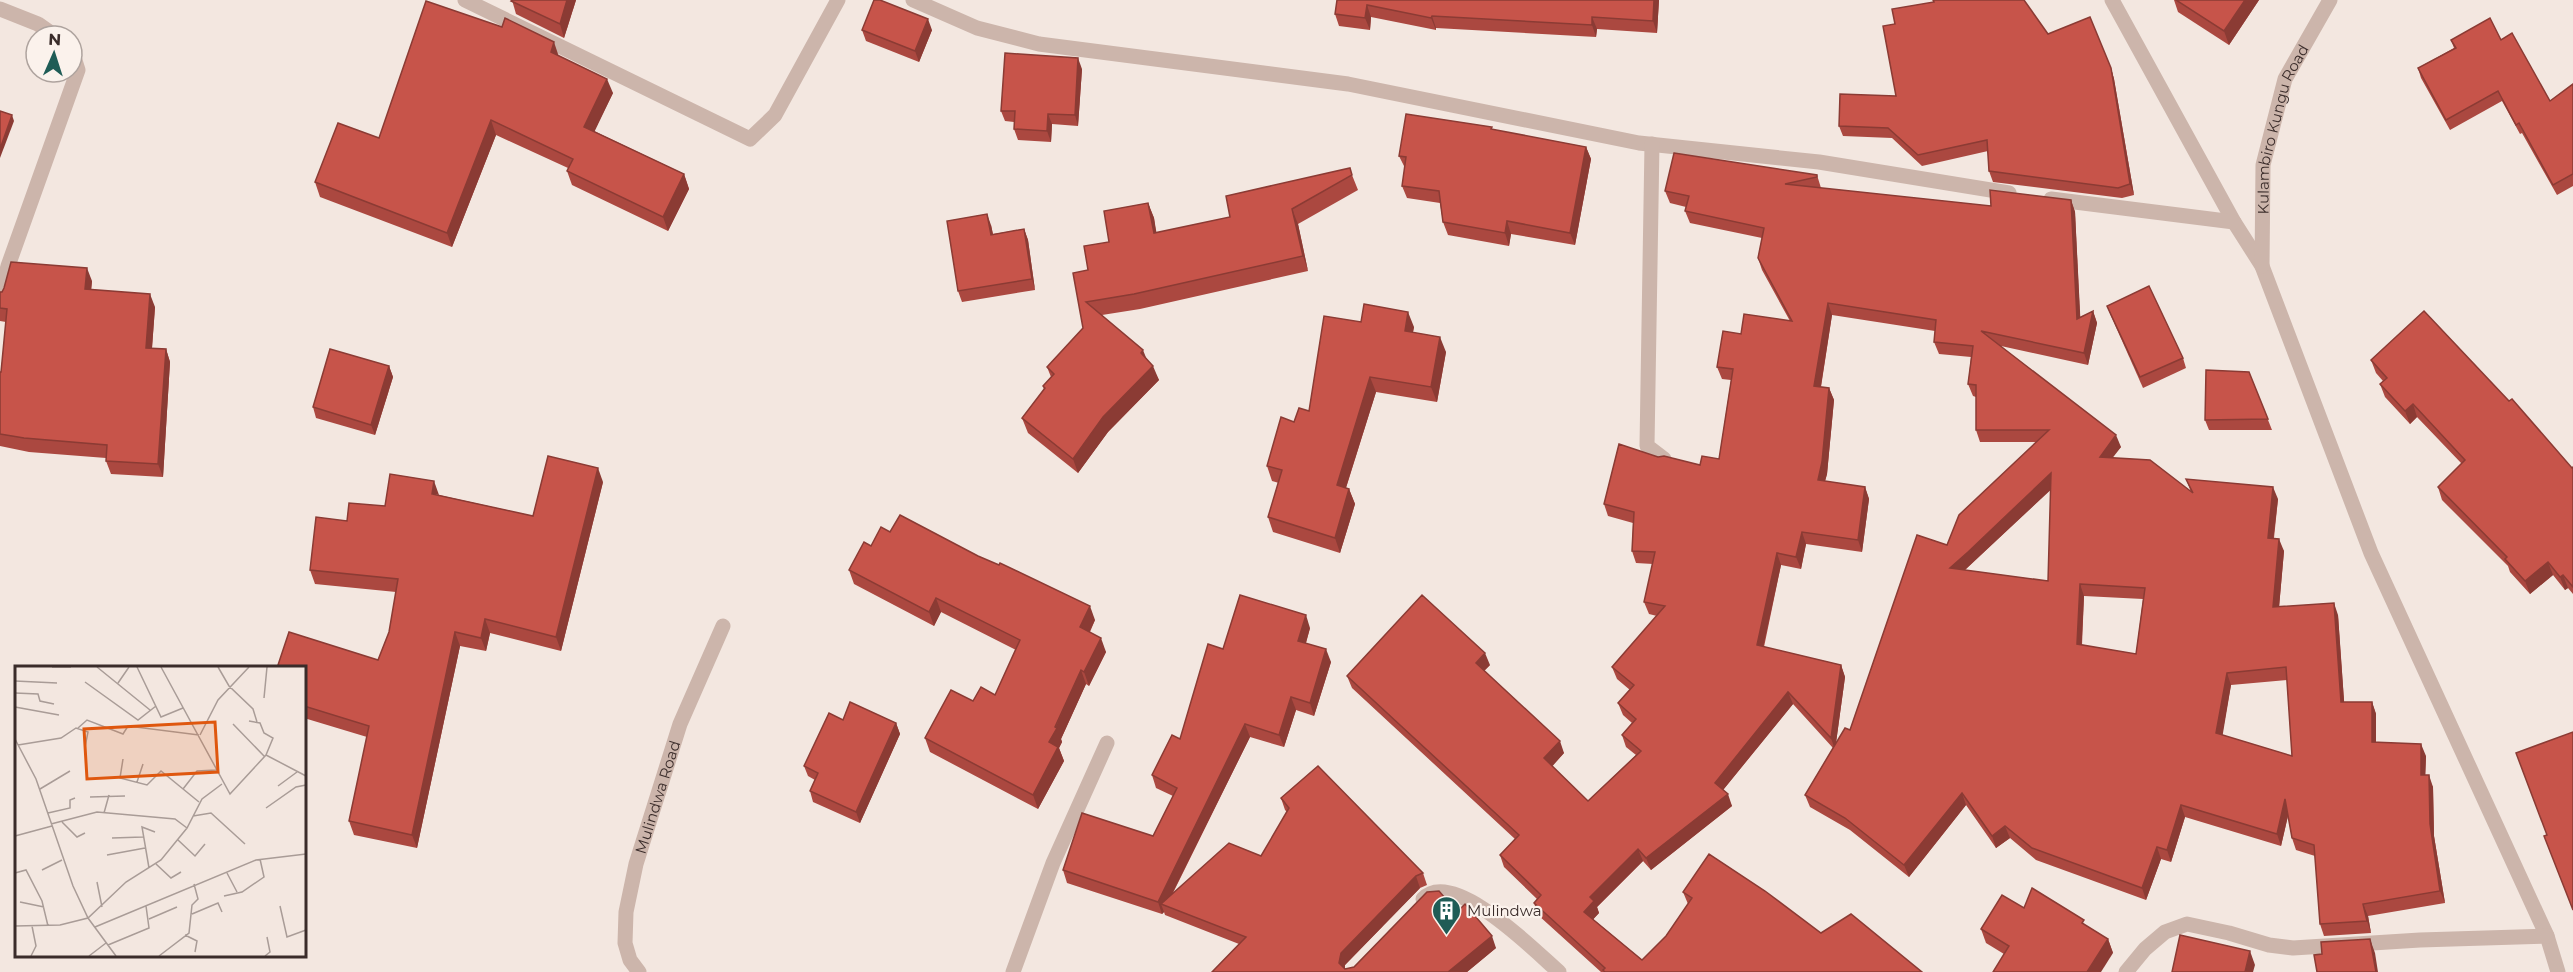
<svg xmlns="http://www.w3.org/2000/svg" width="2573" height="972" viewBox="0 0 2573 972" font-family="Montserrat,sans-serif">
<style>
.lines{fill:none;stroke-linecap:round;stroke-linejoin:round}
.minor{stroke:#ccb5ab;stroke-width:15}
.wall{fill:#ab4840;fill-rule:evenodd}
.shaded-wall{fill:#8b3b34}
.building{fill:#c7544a;stroke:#8b3b34;stroke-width:1.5;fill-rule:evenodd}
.labels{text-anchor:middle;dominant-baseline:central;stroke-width:4.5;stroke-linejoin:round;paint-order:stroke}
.street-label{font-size:15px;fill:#3a2c2a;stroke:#fbf2ec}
.poi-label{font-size:15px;fill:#3a2c2a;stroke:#fbf2ec;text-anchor:start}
.inset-road{fill:none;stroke:#a99c97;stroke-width:1.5}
.view{fill:#df570e;fill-opacity:0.15;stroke:#df570e;stroke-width:3}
.inset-edge{fill:none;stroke:#3a2c2a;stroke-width:3}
</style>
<rect width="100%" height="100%" fill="#f3e7e0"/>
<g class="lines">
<g class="minor">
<polyline points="465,0 750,139 775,115 838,0"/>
<polyline points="913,0 977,28 1039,44 1348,84 1639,143 1819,162 2009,193"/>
<polyline points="2112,0 2234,222 2262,266 2371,553 2547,936 2558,972"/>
<polyline points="0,9 38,24 55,36"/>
<polyline points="1652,144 1647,446 1664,459"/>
<polyline points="2051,199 2234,222"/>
<path id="s1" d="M 2262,266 L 2263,165 L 2285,79 L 2330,0"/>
<polyline points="0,298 8,266 78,70 72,51"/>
<path d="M 1423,899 C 1453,867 1536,952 1559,972"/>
<path id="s2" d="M 639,972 L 630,960 L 625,943 L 626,912 L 636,864 L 680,724 L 723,626"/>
<polyline points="1013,972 1053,863 1107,743"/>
<polyline points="2126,972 2145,949 2165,932 2187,924 2229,933 2269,945 2293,948 2420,940 2547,936"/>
</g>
</g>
<g class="wall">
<polygon points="512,0 576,0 564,38 516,14"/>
<polygon points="1337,0 1659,0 1657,33 1597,29 1596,37 1436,28 1436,30 1371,17 1370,30 1339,26 1335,14"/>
<polygon points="2174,0 2259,0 2229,45 2178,12"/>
<polygon points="1934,2 2048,34 2111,68 2114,79 2134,195 2122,198 1993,182 1989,171 1988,151 1922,166 1892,138 1843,136 1839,126 1896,96 1895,24"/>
<polygon points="862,30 932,30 919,62 866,41"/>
<polygon points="2451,40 2501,40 2550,101 2573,84 2573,186 2557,195 2522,133 2520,134 2502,101 2450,130 2421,78 2418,68 2454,48"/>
<polygon points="558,56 613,93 594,131 684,174 689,189 668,231 572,185 567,171 568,168 496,135 452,247 320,197 315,182 379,138"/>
<polygon points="1082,69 1078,126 1052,124 1051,142 1018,140 1014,129 1014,122 1005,121 1001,111"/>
<polygon points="1493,130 1586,147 1591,159 1575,245 1511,234 1509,246 1448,235 1443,222 1440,203 1407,198 1402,186 1405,168 1399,156"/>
<polygon points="1352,175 1358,190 1298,224 1308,271 1140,309 1102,315 1147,359 1159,380 1108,432 1078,473 1028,433 1022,418 1044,390 1043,386 1051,377 1047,367 1083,328 1088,270 1109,242 1148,203 1154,218 1156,233 1230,217"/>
<path d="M 1817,175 L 1821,188 L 1991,206 L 2071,200 L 2075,212 L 2080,317 L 2093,311 L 2097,323 L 2088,365 L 2001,346 L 2121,447 L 2112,457 L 2191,492 L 2186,479 L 2278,499 L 2274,538 L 2284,551 L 2279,607 L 2338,615 L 2344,702 L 2372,702 L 2376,714 L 2376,742 L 2426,756 L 2425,775 L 2433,787 L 2434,836 L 2445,903 L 2368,916 L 2371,933 L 2324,936 L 2320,924 L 2315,856 L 2296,850 L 2292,838 L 2288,816 L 2281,846 L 2185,817 L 2171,862 L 2161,859 L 2146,900 L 2036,860 L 2010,838 L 1996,848 L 1966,805 L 1909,877 L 1850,830 L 1810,807 L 1805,795 L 1833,748 L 1793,704 L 1723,790 L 1732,806 L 1651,870 L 1643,861 L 1597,907 L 1599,913 L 1593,919 L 1642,960 L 1666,936 L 1688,904 L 1683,892 L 1821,933 L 1922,972 L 1601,972 L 1538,915 L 1534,903 L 1537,899 L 1504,867 L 1500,855 L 1515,839 L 1352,688 L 1347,676 L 1490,665 L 1484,671 L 1564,753 L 1552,766 L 1588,801 L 1636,755 L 1626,747 L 1622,735 L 1632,723 L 1623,715 L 1618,703 L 1630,690 L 1617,679 L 1612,667 L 1657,616 L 1649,614 L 1644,602 L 1653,564 L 1636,563 L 1632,551 L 1633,523 L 1608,516 L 1604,504 L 1658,457 L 1700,465 L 1719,459 L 1731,380 L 1722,379 L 1717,367 L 1741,334 L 1790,321 L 1762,270 L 1758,258 L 1762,238 L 1690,223 L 1685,211 L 1686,207 L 1670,203 L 1665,191 ZM 1832,315 L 1935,331 L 1934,342 L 1939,354 L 1971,357 L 1968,384 L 1973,396 L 1976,397 L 1976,430 L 1980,442 L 2037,442 L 1947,545 L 1850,730 L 1836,743 L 1845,677 L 1841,665 L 1764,647 L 1781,565 L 1801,569 L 1806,544 L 1862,552 L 1869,499 L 1865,487 L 1825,481 L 1827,474 L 1834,400 L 1829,388 L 1821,387 ZM 2051,489 L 2048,581 L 1965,570 ZM 2084,596 L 2143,599 L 2136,654 L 2082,645 ZM 2287,680 L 2292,756 L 2222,735 L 2231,685 Z"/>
<polygon points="991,225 993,234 1024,229 1028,240 1035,290 962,302 958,291"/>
<polygon points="92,281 91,290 155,307 152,348 166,349 170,362 163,477 111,474 106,461 106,458 29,452 0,446 0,372 1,372 6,322 0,321 0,292"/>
<polygon points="2107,306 2183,358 2186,368 2143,388 2111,316"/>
<polygon points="1361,322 1414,327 1413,332 1446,352 1437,402 1376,392 1346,488 1349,489 1355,504 1340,553 1273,532 1268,517 1279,483 1272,481 1267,466 1294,422 1309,411"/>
<polygon points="2371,360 2572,468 2573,467 2573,594 2568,588 2565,590 2553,575 2530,594 2510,572 2508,566 2442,500 2438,487 2462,464 2417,417 2410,424 2385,397 2380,384 2383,381 2376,373"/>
<polygon points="389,366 393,377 375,435 316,418 313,407"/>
<polygon points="2249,372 2272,430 2209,430 2205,420"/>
<polygon points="603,482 561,651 490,633 486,651 460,646 417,848 354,835 349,821 367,737 304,718 304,668 378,660 389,632 396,592 315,584 310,570 385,506 439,495 533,516"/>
<polygon points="890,532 1095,620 1090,632 1106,652 1089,686 1086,684 1061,739 1062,742 1059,748 1064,761 1038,809 930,752 925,738 973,701 995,695 1016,650 941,612 934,626 854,584 849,570 871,546"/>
<polygon points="1310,628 1306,643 1331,662 1314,716 1296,710 1284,747 1250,737 1173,893 1261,856 1287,812 1285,810 1281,798 1423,873 1427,885 1420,888 1345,965 1345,969 1354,967 1457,912 1496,948 1467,972 1212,972 1239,944 1165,915 1164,912 1162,914 1067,883 1063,870 1153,836 1173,796 1156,788 1152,775 1180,739 1223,649"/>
<polygon points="843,720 896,723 900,734 860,823 813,802 810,791 815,780 808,776 804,766"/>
<polygon points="2024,908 2086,926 2108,939 2113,953 2004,954 1986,943 1981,929"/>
</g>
<g class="shaded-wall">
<polygon points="567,0 576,0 564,38 560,24"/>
<polygon points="1654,0 1659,0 1657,33 1653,21"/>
<polygon points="2245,0 2259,0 2229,45 2224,31"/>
<polygon points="1367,5 1371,17 1370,30 1365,18"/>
<polygon points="1432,16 1436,28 1436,30 1431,18"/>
<polygon points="1592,17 1597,29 1596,37 1592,25"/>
<polygon points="928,19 932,30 919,62 915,51"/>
<polygon points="554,42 559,57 551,52"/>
<polygon points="1078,58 1082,69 1078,126 1075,115"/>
<polygon points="2111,68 2114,79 2134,195 2130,184"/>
<polygon points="607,79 613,93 590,141 584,127"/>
<polygon points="1048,114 1052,124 1051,142 1047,131"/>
<polygon points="12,115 14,121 0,158 0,149"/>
<polygon points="491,120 496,135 452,247 447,233"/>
<polygon points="1586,147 1591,159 1575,245 1570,233"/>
<polygon points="684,174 689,189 668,231 663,217"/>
<polygon points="2071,200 2075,212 2081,331 2077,319"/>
<polygon points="1148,203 1154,218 1159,248 1154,233"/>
<polygon points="1292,209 1298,224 1308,271 1303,256"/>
<polygon points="987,214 991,225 995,245 991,235"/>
<polygon points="1507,221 1511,234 1509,246 1505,233"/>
<polygon points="1024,229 1028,240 1035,290 1032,279"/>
<polygon points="87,268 92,281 90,302 85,289"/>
<polygon points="150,294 155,307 151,361 146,348"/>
<polygon points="1828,303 1832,315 1819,398 1814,386"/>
<polygon points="2093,311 2097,323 2088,365 2084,353"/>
<polygon points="1408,312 1414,327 1410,346 1405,331"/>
<polygon points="1440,337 1446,352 1437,402 1431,387"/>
<polygon points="166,349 170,362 163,477 158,464"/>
<polygon points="1143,350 1149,365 1141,353"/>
<polygon points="389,366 393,377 375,435 371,425"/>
<polygon points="1153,366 1159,380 1108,432 1078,473 1073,459 1103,417"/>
<polygon points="1370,377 1376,392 1342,500 1337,485"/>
<polygon points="1829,388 1834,400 1827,474 1822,492 1818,480"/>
<polygon points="2413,404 2417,417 2410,424 2405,411"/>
<polygon points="2116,435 2121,447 2104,469 2100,457"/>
<polygon points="598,468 603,482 561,651 556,637"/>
<polygon points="2051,473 2056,485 1954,580 1950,568"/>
<polygon points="434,481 439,495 432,494"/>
<polygon points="1865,487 1869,499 1862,552 1858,540"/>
<polygon points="2273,487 2278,499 2272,550 2268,538"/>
<polygon points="1349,489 1355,504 1340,553 1335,538"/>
<polygon points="1802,532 1806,544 1801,569 1796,557"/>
<polygon points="2279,539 2284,551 2278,619 2273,607"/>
<polygon points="1777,553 1781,565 1761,657 1757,645"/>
<polygon points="2548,562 2553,575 2530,594 2525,581"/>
<polygon points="2563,575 2568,588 2565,590 2560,577"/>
<polygon points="2080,584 2084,596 2081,656 2077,644"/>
<polygon points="936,598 941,612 934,626 929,612"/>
<polygon points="2334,603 2338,615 2345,714 2341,702"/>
<polygon points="1090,606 1095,620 1085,641 1080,627"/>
<polygon points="1306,615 1310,628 1303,653 1298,641"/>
<polygon points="485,619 490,633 486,651 481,638"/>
<polygon points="455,632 460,646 417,848 412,835"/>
<polygon points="1101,638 1106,652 1089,686 1084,672"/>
<polygon points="1326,649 1331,662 1314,716 1310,703"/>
<polygon points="1485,653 1490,665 1480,675 1476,663"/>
<polygon points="1841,665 1845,677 1835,750 1831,738"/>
<polygon points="1081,670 1086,684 1061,739 1062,742 1059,748 1064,761 1038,809 1033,795 1049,742"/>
<polygon points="2227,673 2231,685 2221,745 2216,733"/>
<polygon points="1788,692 1793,704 1719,795 1715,783"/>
<polygon points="1291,697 1296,710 1284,747 1279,735"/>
<polygon points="2372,702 2376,714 2376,754 2372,742"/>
<polygon points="896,723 900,734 860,823 856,812"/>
<polygon points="1245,724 1250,737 1166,906 1161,904 1164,912 1162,914 1158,902"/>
<polygon points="1560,741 1564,753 1549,770 1544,758"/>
<polygon points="2421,744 2426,756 2425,787 2421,775"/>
<polygon points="2429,775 2433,787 2434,836 2445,903 2440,891 2430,824"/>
<polygon points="1962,793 1966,805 1909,877 1904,865"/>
<polygon points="1728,794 1732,806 1651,870 1646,858"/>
<polygon points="2285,799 2289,811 2281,846 2277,834"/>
<polygon points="2181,805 2185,817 2171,862 2167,850"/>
<polygon points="2005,826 2010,838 1996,848 1992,836"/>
<polygon points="2157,847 2161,859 2146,900 2142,888"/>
<polygon points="1638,849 1643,861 1597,907 1599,913 1589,924 1584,912 1590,897"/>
<polygon points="1416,876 1420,888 1345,965 1344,972 1339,963 1341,953"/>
<polygon points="2363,904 2368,916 2371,933 2367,921"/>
<polygon points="1492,936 1496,948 1467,972 1448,972"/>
<polygon points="2108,939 2113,953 2101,972 2087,972"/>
<polygon points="2370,939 2375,953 2378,972 2376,972"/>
<polygon points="2250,951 2255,965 2253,972 2245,972"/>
</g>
<g class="building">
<polygon points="512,0 567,0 560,24 511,1"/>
<polygon points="874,0 880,0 928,19 915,51 862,30"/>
<polygon points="1337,0 1654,0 1653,21 1592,17 1592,25 1432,16 1431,18 1367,5 1365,18 1335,14"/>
<polygon points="1933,0 2024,0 2048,34 2090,17 2111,68 2130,184 2118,188 1989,171 1987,140 1918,155 1888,128 1839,126 1840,94 1896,96 1883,26 1895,24 1892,9 1934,2"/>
<polygon points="2176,0 2245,0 2224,31"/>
<polygon points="426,1 502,27 505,18 554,42 551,52 607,79 584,127 684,174 663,217 567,171 573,159 491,120 447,233 315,182 338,123 379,138"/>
<polygon points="2490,18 2501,40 2512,33 2550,101 2573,84 2573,174 2553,185 2519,123 2516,125 2498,91 2446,120 2418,68 2456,48 2451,40"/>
<polygon points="1005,53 1078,58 1075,115 1048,114 1047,131 1014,129 1015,111 1001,111"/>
<polygon points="0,111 12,115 0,149"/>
<polygon points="1406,114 1492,127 1491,129 1586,147 1570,233 1507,221 1505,233 1443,222 1439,191 1402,186 1406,157 1399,156"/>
<path d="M 1674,153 L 1817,175 L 1817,177 L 1785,184 L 1991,206 L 1990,190 L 2071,200 L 2077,319 L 2093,311 L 2084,353 L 1981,331 L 2116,435 L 2100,457 L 2150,460 L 2193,493 L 2186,479 L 2273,487 L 2268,538 L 2279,539 L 2273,607 L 2334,603 L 2341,702 L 2372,702 L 2372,742 L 2421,744 L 2421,775 L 2429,775 L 2430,824 L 2440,891 L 2363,904 L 2367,921 L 2320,924 L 2314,845 L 2292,838 L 2285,799 L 2277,834 L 2181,805 L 2167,850 L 2157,847 L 2142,888 L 2032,848 L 2005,826 L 1992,836 L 1962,793 L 1904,865 L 1845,818 L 1805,795 L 1845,728 L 1850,730 L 1917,535 L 1947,545 L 1959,515 L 2049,430 L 1976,430 L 1976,385 L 1968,384 L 1973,346 L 1934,342 L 1936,320 L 1828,303 L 1814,386 L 1829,388 L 1822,462 L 1818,480 L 1865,487 L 1858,540 L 1802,532 L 1796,557 L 1777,553 L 1757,645 L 1841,665 L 1831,738 L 1788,692 L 1715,783 L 1728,794 L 1646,858 L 1638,849 L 1590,897 L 1594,901 L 1584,912 L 1642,960 L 1666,936 L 1692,898 L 1683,892 L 1709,854 L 1765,891 L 1821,933 L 1851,914 L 1922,972 L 1605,972 L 1603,970 L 1605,968 L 1534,903 L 1541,895 L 1500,855 L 1519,835 L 1347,676 L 1422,595 L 1485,653 L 1476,663 L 1560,741 L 1544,758 L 1588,801 L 1641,751 L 1622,735 L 1636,719 L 1618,703 L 1634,685 L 1612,667 L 1665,606 L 1644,602 L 1655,552 L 1632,551 L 1634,512 L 1604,504 L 1619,444 L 1658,457 L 1664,456 L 1700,465 L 1702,456 L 1719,459 L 1733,369 L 1717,367 L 1723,331 L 1741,334 L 1744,314 L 1792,321 L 1758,258 L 1764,228 L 1685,211 L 1689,196 L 1665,191 ZM 2051,473 L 2048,581 L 1950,568 L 1968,552 ZM 2080,584 L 2145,588 L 2136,654 L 2077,644 ZM 2286,667 L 2292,756 L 2216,733 L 2227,673 Z"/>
<polygon points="1350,168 1352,175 1292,209 1303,256 1134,294 1086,302 1143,350 1141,353 1153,366 1103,417 1073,459 1022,418 1045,388 1043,386 1054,374 1047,367 1083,328 1073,273 1088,270 1084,246 1109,242 1104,211 1148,203 1154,233 1230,217 1226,196"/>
<polygon points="987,214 991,235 1024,229 1032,279 958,291 947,221"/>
<polygon points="11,262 87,268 85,289 150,294 146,348 166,349 158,464 106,461 107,445 24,438 0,434 0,372 1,372 7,309 0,308 0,292 2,292 4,288"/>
<polygon points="2149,286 2183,358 2140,377 2107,306"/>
<polygon points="1364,304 1408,312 1405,331 1440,337 1431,387 1370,377 1337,485 1349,489 1335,538 1268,517 1282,470 1267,466 1281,417 1294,422 1299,408 1309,411 1324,316 1361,322"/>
<polygon points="2424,311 2509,401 2512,399 2572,468 2573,467 2573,587 2563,575 2560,577 2548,562 2525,581 2505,559 2507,557 2438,487 2465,460 2413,404 2405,411 2380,384 2387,378 2371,360"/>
<polygon points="330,349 389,366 371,425 313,407"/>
<polygon points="2206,370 2249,372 2268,419 2205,420"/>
<polygon points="548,456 598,468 556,637 485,619 481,638 455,632 412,835 349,821 369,726 304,706 304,668 277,668 289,632 378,660 389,632 398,579 310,570 316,517 347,521 349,503 385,506 390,474 434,481 432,494 533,516"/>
<polygon points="900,515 978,556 999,565 1000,563 1090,606 1080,627 1101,638 1084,672 1081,670 1055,727 1057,728 1049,742 1058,747 1033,795 925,738 951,690 973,701 981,687 995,695 1020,640 936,598 929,612 849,570 864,542 871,546 881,527 890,532"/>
<polygon points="1240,595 1306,615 1298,641 1326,649 1310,703 1291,697 1279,735 1245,724 1158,902 1063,870 1082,813 1153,836 1177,788 1152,775 1172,735 1180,739 1208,644 1223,649"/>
<polygon points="850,702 896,723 856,812 810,791 818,773 804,766 829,713 843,720"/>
<polygon points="2573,732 2573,910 2544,836 2547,835 2516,753"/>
<polygon points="1318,766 1423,873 1416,876 1341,953 1339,963 1345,969 1354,967 1427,892 1439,891 1457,912 1465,904 1492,936 1448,972 1212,972 1246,937 1161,904 1229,843 1261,856 1289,808 1281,798"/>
<polygon points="2032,888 2084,920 2082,923 2108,939 2087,972 1993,972 2009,946 1981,929 2002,895 2024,908"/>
<polygon points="2180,935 2250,951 2245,972 2172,972"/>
<polygon points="2370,939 2376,972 2317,972 2314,955 2322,954 2321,942"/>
</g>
<defs>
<symbol id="building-pin" viewBox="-11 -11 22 30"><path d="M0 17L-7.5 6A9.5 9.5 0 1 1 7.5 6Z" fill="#1f5c56" stroke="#fbf2ec"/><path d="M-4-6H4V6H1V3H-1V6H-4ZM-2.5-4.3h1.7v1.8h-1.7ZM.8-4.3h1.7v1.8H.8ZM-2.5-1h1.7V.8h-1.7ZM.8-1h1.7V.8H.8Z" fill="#fff"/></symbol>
</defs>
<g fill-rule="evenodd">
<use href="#building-pin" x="1430" y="894" width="33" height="45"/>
</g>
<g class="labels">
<g class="street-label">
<text stroke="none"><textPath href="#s1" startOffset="140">Kulambiro Kungu Road</textPath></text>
<text stroke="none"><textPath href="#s2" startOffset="183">Mulindwa Road</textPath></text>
</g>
<g class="poi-label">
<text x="1467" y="910">Mulindwa</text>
</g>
</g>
<g transform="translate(15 666)">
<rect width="291" height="291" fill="#f3e7e0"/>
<path class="inset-road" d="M 37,1 L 56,1M 82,1 L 135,44M 122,1 L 146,51 L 168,42M 146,1 L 215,128 L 251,89 L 291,110M 203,1 L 214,20 L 238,43 L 242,56M 0,15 L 42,17M 70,16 L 123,54 L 141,40M 103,17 L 114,1M 0,27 L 23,28 L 25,35 L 39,38M 249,32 L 252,1M 0,41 L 44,49M 234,55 L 245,57 L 249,67 L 258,72 L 251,89M 218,58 L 249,90M 63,62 L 72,54 L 108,68 L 113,60 L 184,69M 185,69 L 203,34 L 234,1M 0,73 L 21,113 L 58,220 L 73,252 L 101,290M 3,79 L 46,72 L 61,62 L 73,66 L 70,81M 108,93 L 105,112 L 132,119 L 146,105 L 184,136M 122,116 L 128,98M 263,120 L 282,106M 25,123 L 55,105M 168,123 L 182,105 L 201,104M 75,131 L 110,130M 251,142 L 281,121 L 291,119M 33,147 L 55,142 L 55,134 L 60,132M 89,147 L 94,129M 178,150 L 196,147 L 230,178M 47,156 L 62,171 L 70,167M 36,158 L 82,146 L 160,153 L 172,162M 0,170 L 37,160M 97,172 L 128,171M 163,174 L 180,190 L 190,178M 92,189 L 130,182M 141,198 L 156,212 L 166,206M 134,202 L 127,161 L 140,166M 27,204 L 47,194M 0,207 L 11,204 L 27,235 L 33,260M 212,207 L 222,226M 82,216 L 87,241M 209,230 L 227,226 L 249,211 L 245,193M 5,236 L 29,241M 265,240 L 272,271 L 291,264M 177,248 L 203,237 L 207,246M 134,253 L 162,241M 0,260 L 45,259 L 73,252 L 111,216 L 146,194 L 172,162 L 187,133 L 207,118M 80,261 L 241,194 L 291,188M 170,269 L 182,275 L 180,286M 93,279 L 134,262 L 131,240M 16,290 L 21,280 L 17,260M 74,290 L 91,277M 144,290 L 174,267 L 177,239 L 183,233 L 179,218M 250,290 L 255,286 L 252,271"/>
<path class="view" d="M 200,56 L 203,106 L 72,113 L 69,63 Z"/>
<rect width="291" height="291" class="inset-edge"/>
</g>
<g transform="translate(54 54) rotate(3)"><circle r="28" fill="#fbf2ec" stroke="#aea39e" stroke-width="1.5"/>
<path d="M0-4.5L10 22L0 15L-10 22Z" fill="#1f5c56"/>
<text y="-9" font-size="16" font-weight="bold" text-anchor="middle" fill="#3a2c2a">N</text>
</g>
</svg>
